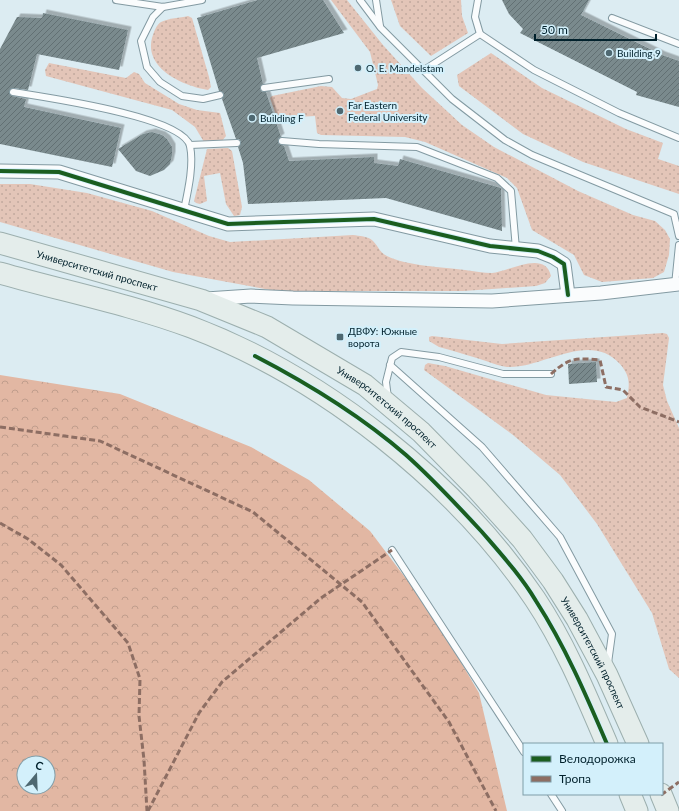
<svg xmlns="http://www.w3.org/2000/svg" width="679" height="811" viewBox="0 0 679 811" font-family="Lato,sans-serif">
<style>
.grass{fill:url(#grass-dots)}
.forest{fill:url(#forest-crowns);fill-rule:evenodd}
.building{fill:url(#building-hatch);filter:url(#shadow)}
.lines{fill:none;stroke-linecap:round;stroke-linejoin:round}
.lane-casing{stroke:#839aa2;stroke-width:8}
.street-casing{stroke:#839aa2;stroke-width:15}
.primary-casing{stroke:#9cafae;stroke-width:23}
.lane{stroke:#fafcfd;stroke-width:6}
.street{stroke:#fafcfd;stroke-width:13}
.primary{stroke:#e4edeb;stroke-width:21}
.quiet{stroke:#8d6e63;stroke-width:3;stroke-dasharray:6 3;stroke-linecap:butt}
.cycleway-casing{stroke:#d3f0fb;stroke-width:6}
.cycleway{stroke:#1b5e20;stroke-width:4}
.poi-dot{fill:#4e6871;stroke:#d3f0fb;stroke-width:1.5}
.labels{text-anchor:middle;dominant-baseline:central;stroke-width:4;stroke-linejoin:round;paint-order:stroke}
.poi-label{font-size:10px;fill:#01212c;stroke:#d3f0fb;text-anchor:start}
.street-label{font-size:10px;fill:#01212c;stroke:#d3f0fb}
</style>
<defs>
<pattern id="grass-dots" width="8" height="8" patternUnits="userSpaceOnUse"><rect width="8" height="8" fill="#e3c5b8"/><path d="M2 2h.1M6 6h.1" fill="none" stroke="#c1a99e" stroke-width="1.8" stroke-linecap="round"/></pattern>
<pattern id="forest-crowns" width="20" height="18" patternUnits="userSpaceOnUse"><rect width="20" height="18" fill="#e2b7a3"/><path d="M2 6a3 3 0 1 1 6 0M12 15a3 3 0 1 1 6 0" fill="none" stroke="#c09d8c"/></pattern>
<pattern id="building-hatch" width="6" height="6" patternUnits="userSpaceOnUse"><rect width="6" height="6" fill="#7a8a8d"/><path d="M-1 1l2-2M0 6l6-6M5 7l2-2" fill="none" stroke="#627073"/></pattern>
<filter id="shadow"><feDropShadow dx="3.5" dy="-3.5" stdDeviation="0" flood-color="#0004"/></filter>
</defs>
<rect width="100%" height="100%" fill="#dcecf2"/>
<g class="grass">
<polygon points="331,0 347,0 383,45 422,88 462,125 494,147 578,191 633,215 655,221 665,230 670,239 669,255 664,272 653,278 602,282 584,275 574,255 532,230 517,188 507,178 425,142 405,137 321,135 317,133 315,116 277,118 270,98 272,96 321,86 332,87 342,98 351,99 377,89 378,85 370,52"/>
<polygon points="391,0 461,0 462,16 468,33 431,56 400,26"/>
<path d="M 188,16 L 192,18 L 209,77 L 211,87 L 208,90 C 184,86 144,69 152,38 C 154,32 156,25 161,22 C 169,18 180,18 188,16 Z"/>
<polygon points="491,53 542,88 626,129 663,143 658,159 679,166 679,194 583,162 523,134 459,86 457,75"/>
<polygon points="49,63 126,78 134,72 139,74 145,83 179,104 197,110 220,113 226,136 222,141 204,142 195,127 172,110 46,76 45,70"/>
<polygon points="228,148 232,151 242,207 240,215 234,216 226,204 220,173 204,176 207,201 200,204 196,203 194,201 207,149"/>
<path d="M 0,184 L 30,184 L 87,193 L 152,211 L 209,236 L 230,242 L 353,235 C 359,236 368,236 373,241 C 379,247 379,252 387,256 C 406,266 444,267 465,270 C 474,271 484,273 492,273 C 508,272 545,249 551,276 L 545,283 L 536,286 L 463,291 L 276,291 L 173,272 L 0,222 Z"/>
<path d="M 663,333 L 667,334 L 669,338 L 663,385 L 667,401 L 679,428 L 679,678 L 669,669 L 652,613 L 597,524 L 560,475 L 513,435 L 424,370 L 425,365 L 428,363 L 445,366 L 546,395 L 616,402 L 627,398 C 630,383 630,376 620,364 C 589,330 543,369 507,367 C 500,366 492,363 486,361 C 470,356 455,351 439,347 L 429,341 L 429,337 L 432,336 L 502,344 Z"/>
</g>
<path class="forest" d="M 0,375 L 120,394 L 251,447 L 309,480 L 370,531 L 432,613 L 479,693 L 507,811 L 0,811 ZM 24,763 L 48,763 L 48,787 L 24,787 Z"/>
<g class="building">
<polygon points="258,0 323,0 344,33 257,58 263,84 260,89 262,92 266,92 281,137 278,139 278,143 284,146 289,161 374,157 374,163 398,166 400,159 501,188 502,231 386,198 248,204 243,163 238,147 241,142 239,139 236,139 222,99 224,94 219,91 197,18"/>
<polygon points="502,0 589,0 581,15 662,55 679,61 679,107 636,95 637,92 520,33 523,29 509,14"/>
<polygon points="43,13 128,30 119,70 37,54 28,90 13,88 9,92 12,96 26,99 24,107 121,128 112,167 0,144 0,49 17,17 42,18"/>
<polygon points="152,132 162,135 167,139 172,147 172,155 170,164 164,170 150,176 136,171 118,149 143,134"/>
<polygon points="596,362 597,382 569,384 568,364"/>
</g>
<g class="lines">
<defs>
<g id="lane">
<polyline points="116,0 163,7 202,0"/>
<polyline points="360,0 381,28 452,99 505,140 532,155 674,214 679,236"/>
<polyline points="376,0 380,26"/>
<polyline points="478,0 475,17 480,34"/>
<polyline points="163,7 153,17 141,41 147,67 160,82 182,96 203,99 220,95"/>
<polyline points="612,18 679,44"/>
<polyline points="424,70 480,34 534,70 619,113 679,138"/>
<polyline points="264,88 329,79"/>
<path d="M 13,92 C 42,97 183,116 190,146 C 194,165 188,191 184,210"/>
<polyline points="282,141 319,144 417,147 497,178 511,191 516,249"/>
<polyline points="190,145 237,143"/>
<polyline points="675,285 679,245"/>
<polyline points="390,365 482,447 560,537 612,634 608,663"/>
<polyline points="388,398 386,382 392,358 401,352 439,357 503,374 551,374"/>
<polyline points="392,550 524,752"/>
<polyline points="551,794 562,811"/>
</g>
<g id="street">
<polyline points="0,171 59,172 228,224 374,219 490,246 538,251 553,257 564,264 568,295"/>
<polyline points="206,299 251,296 293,298 492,301 601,293 679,284"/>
</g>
<g id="primary">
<path id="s1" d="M 0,243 L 201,300 L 267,327 L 365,385 L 421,432 L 477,489 L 522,539 L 553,581 L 577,619 L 607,675 L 638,744"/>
<path d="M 0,273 C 63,291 129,304 191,327 C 323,377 456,482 535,599 C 565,644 586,695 607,744"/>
<polyline points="630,794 637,811"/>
<polyline points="661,794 668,811"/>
</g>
</defs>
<use href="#lane" class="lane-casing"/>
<use href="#street" class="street-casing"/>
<use href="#primary" class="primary-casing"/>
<use href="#lane" class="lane"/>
<use href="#street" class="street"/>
<use href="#primary" class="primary"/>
<g class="quiet">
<path d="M 551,374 C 570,357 576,358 600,360 L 606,387 L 623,390 L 640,407 L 679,422"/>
<polyline points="0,427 100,441 253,512 362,602 449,722 496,811"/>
<polyline points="0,523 28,539 61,565 128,643 140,679 139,716 144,760 147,811"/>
<polyline points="661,795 679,782"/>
<polyline points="148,811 199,713 222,682 321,598 392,550"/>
</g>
<defs>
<g id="cycleway">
<polyline points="0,171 59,172 228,224 374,219 490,246 538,251 553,257 564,264 568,295"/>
<path d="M 255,356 C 307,383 361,416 406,455 C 433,479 458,506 482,532 C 501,554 521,576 536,601 C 565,646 586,695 607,744"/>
</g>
</defs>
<use href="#cycleway" class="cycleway-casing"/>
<use href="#cycleway" class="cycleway"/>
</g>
<g class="poi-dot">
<circle cx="609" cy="53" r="4"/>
<circle cx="358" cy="68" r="4"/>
<circle cx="340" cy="111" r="4"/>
<circle cx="252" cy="118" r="4"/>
<rect x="336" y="333" width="8" height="8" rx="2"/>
</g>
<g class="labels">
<g class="poi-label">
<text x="617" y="53">Building 9</text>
<text x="366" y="68">O. E. Mandelstam</text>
<text x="348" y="105">Far Eastern<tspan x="348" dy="12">Federal University</tspan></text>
<text x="260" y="118">Building F</text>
<text x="348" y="331">ДВФУ: Южные<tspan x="348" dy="12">ворота</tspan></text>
</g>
<g class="street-label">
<text stroke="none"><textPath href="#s1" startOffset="101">Университетский проспект</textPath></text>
<text stroke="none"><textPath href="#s1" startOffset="425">Университетский проспект</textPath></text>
<text stroke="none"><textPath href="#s1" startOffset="749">Университетский проспект</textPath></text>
</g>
</g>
<rect x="523" y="743" width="140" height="52" fill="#d3f0fb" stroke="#7f9da8"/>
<rect x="531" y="756" width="20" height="6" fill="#1b5e20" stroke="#7f9da8"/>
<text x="559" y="763" font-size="12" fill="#01212c">Велодорожка</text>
<rect x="531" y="776" width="20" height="6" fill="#8d6e63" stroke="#7f9da8"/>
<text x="559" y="783" font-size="12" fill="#01212c">Тропа</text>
<g transform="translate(36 775) rotate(19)"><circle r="19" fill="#d3f0fb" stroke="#7f9da8"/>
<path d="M0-3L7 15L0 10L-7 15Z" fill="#4e6871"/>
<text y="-6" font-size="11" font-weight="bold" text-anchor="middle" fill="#01212c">С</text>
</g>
<path d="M535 34v6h121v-6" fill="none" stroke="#01212c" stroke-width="2"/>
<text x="541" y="34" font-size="12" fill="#01212c" stroke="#d3f0fb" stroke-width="3" paint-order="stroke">50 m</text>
</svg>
